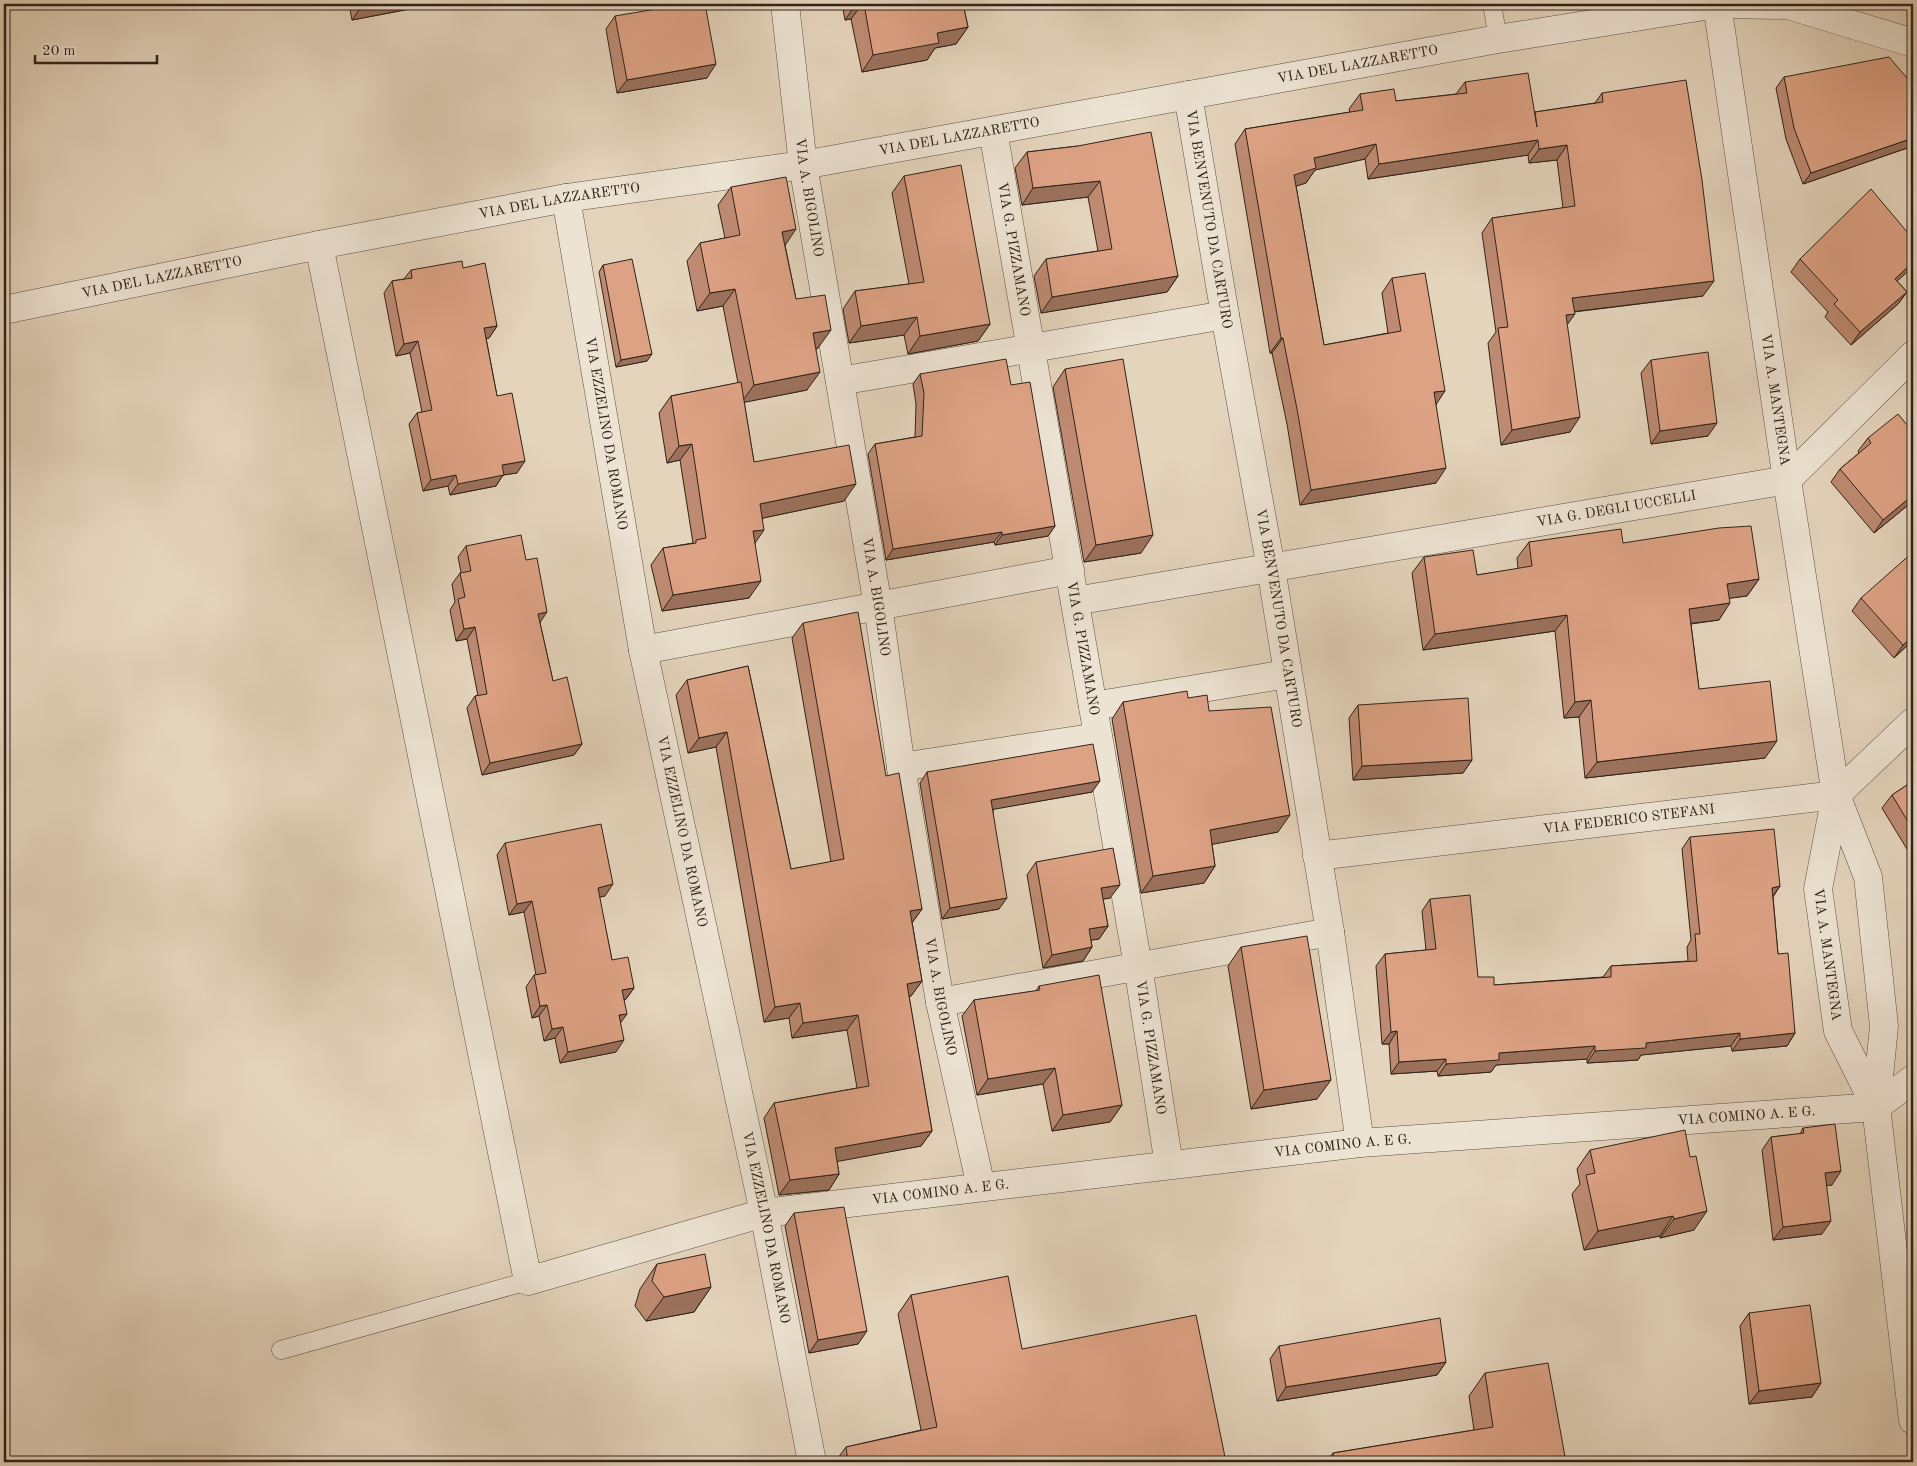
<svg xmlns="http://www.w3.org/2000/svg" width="1917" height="1466" viewBox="0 0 1917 1466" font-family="'Old Standard TT',serif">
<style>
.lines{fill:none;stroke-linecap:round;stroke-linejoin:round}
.service-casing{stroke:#5d4f42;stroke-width:19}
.minor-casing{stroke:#5d4f42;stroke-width:29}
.service{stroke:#ede3d3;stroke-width:18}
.minor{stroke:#ede3d3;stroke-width:28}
.wall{fill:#be8b72;stroke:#302319}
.shaded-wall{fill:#9b715c;stroke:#302319}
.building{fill:#dda284;stroke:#302319}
.labels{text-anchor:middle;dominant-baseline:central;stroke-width:4.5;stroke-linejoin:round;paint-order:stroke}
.street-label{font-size:14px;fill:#302319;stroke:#ede3d3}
</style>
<rect width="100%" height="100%" fill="#e4d4bc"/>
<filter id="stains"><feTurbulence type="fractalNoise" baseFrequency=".004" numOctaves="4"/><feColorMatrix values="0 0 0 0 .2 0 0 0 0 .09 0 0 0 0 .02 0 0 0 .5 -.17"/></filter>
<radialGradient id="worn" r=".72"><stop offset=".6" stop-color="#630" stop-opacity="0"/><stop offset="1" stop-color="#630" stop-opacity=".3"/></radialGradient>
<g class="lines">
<defs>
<g id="service">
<polyline points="1492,4 1498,39"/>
<polyline points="281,1350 528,1281"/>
</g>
<g id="minor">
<path id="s1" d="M 785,4 L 803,165 L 878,606 L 901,767 L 940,1002 L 981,1187"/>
<path id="s2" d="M 1717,4 L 1787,480 L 1836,795 L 1868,877 L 1884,1026 L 1876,1107 L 1913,1420"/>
<path id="s3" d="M 1188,95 L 1225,315 L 1271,568 L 1330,932 L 1360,1143"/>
<path id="s4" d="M 993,131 L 1138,966 L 1169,1165"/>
<path id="s5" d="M 566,198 L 643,650 L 764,1213 L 812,1462"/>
<path id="s6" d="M 319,245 L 528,1281 L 764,1213 L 1360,1143 L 1876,1107 L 1913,1079"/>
<path id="s7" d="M 4,310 L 319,245 L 566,198 L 803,165 L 1498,39 L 1717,4 L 1788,5 L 1913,43"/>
<polyline points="840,381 1225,315"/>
<path id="s8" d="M 1075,601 L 1787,480 L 1913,355"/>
<polyline points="643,650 1070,570"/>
<polyline points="1093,706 1287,674"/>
<polyline points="901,767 1098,737"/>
<path id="s9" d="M 1836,795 L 1818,889 L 1838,1031 L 1876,1107"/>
<path id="s10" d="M 1317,856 L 1836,795 L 1913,722"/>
<polyline points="940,1002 1330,932"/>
</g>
</defs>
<use href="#service" class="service-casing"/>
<use href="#minor" class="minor-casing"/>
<use href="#service" class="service"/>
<use href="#minor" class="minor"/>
</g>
<g class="wall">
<polygon points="349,4 418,4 415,8 352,20"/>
<polygon points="842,4 963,4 968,27 956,44 935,48 927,60 862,72 851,19 845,20"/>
<polygon points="615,16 707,78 617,93 606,29"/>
<polygon points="1784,77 1913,85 1913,146 1803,184 1786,139 1776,88"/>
<polygon points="1465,82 1535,113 1535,112 1595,103 1602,93 1703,296 1574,312 1567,325 1570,432 1501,445 1488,343 1496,332 1482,233 1492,218 1563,208 1557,160 1529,163 1528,155 1368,179 1365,159 1315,170 1306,183 1296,186 1324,345 1388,333 1382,293 1392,278 1436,404 1436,483 1300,505 1287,424 1272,353 1270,353 1235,144 1245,129 1350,112 1349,109 1360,94 1396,101 1456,94"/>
<polygon points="1078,146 1178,276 1167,292 1041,313 1034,276 1046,259 1098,251 1088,197 1022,205 1015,168 1027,152"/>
<polygon points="904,176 990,324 978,341 908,354 904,335 849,343 843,309 855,291 909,284 892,193"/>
<polygon points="731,187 785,245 796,299 818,348 816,349 807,390 744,402 754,462 844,501 763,518 755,543 749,598 662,611 651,565 663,548 693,543 680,460 667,463 659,413 671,396 738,383 723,306 697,311 687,261 700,243 725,238 718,205"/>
<polygon points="1800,259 1897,281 1907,292 1898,304 1851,345 1825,317 1828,312 1791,272"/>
<polygon points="603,265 647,361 616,367 599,272"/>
<polygon points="463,268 497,326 489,338 486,338 497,396 517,473 503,475 496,486 450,495 448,486 423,491 409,424 417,413 422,412 410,353 396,356 384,293 392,281 404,279 411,270"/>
<polygon points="1651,360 1708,436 1651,444 1641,373"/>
<polygon points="1065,369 1141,553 1084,562 1053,387"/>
<polygon points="920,374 1011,385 1055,526 1048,536 995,545 994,542 886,560 868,454 875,444 915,437 916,404 913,384"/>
<polygon points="1913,432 1913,501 1874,533 1831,482 1840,469 1859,453 1858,451 1868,438"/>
<polygon points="1529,542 1623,543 1759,579 1747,596 1730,598 1719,620 1691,624 1699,689 1765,758 1585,778 1579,717 1564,718 1555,631 1423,650 1412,573 1424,557 1477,575 1518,569 1517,558"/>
<polygon points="466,546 526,560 553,681 582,744 574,755 482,775 467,708 475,696 478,696 467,639 456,641 450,610 455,602 452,584 460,573 461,572 458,557"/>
<polygon points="1861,598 1913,640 1894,658 1852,611"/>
<polygon points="803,623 886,776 922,909 912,923 922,981 911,996 909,997 932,1131 921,1146 837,1161 839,1174 829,1190 779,1195 764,1118 774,1103 857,1088 847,1030 792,1038 789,1018 764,1022 716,747 688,753 676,695 687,680 748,666 791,869 831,862 792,638"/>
<polygon points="1188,698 1209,711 1278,832 1212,844 1215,866 1204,883 1141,893 1112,719 1123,702"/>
<polygon points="1358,705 1472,760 1463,773 1353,780 1349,718"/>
<polygon points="927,772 1092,792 993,809 999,909 942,919 920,783"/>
<polygon points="1913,781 1913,859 1882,808 1892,795"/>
<polygon points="1690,837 1780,886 1773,897 1778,954 1795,1033 1787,1046 1732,1051 1731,1046 1641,1055 1638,1060 1587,1063 1587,1059 1496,1065 1491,1072 1438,1076 1437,1071 1391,1074 1389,1044 1382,1044 1376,966 1385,954 1426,950 1422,911 1430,899 1478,977 1494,985 1603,977 1611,966 1688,961 1687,947 1691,940 1682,849"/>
<polygon points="505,843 605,896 599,897 612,960 634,988 626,999 624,1000 616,1052 560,1063 555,1038 544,1041 539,1016 532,1018 526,987 534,975 536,975 524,912 509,915 497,855"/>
<polygon points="1036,862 1110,898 1103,899 1108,926 1099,939 1091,940 1092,947 1083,961 1043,968 1027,875"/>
<polygon points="1241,947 1317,1099 1251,1109 1228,966"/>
<polygon points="1039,986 1122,1105 1110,1122 1052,1131 1043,1084 977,1095 962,1016 974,1000 1036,991"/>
<polygon points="1803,1128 1832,1185 1826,1185 1822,1234 1773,1240 1762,1150 1771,1137 1800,1134"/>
<polygon points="1590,1150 1694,1230 1660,1238 1660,1236 1584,1250 1572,1194 1580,1184 1577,1169"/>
<polygon points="794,1213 858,1344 809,1353 785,1226"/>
<polygon points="657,1264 711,1287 694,1312 646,1321 635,1306 640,1289"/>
<polygon points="911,1295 1022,1349 1226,1462 835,1462 846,1447 921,1430 898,1314"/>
<polygon points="1749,1313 1821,1383 1812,1397 1749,1404 1740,1326"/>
<polygon points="1279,1346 1446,1362 1437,1375 1277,1401 1270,1359"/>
<polygon points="1485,1373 1566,1462 1326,1462 1333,1453 1474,1430 1469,1396"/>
</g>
<g class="shaded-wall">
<polygon points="363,4 418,4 415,8 352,20"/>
<polygon points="856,4 862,4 851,19 845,20"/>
<polygon points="968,27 956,44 935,48 927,60 862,72 873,55 937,33"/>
<polygon points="716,64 707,78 617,93 627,80"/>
<polygon points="1913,138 1913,146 1803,184 1811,173"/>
<polygon points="1538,140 1528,155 1368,179 1379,164"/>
<polygon points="1376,144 1365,159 1315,170 1306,183 1284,190 1294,175 1314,158"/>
<polygon points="1567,145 1557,160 1529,163 1539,149"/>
<polygon points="1100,181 1088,197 1022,205 1033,188"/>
<polygon points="796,229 784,247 782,232"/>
<polygon points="1913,262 1913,267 1886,291 1895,279"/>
<polygon points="1178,276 1167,292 1041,313 1052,297"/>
<polygon points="1714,281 1703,296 1562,313 1572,298"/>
<polygon points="735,289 723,306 697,311 710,293"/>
<polygon points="1907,292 1898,304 1851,345 1860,332"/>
<polygon points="1575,314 1564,329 1566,315"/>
<polygon points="917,317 904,335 849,343 861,326"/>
<polygon points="990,324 978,341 908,354 920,336"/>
<polygon points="497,326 489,338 476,340 484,328"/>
<polygon points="831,330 818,348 800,351 813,333"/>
<polygon points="1281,338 1283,338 1272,353 1270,353"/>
<polygon points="418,341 410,353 396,356 404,344"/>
<polygon points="652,354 647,361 616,367 621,360"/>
<polygon points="820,372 807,390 741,403 754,385"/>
<polygon points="1445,391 1435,406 1434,392"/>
<polygon points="1580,417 1570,432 1501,445 1512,430"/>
<polygon points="1717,423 1708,436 1651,444 1660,431"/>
<polygon points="692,444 680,460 667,463 679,446"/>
<polygon points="525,461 517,473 503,475 496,486 450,495 458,484 502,465"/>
<polygon points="1446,468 1436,483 1300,505 1311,490"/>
<polygon points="456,475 448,486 423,491 431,480"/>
<polygon points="856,484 844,501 749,521 760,504"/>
<polygon points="1913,495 1913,501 1874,533 1883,520"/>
<polygon points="1055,526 1048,536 995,545 1002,535"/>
<polygon points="764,530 753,546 753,531"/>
<polygon points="1002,532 994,542 886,560 893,549"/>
<polygon points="1153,535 1141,553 1084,562 1096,545"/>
<polygon points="1759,579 1747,596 1716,600 1727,584"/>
<polygon points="761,581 749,598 662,611 673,595"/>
<polygon points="1730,603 1719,620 1678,625 1689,609"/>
<polygon points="547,612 539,624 538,614"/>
<polygon points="1567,615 1555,631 1423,650 1435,634"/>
<polygon points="475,627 467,639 456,641 464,629"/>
<polygon points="1913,636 1913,640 1894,658 1903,645"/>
<polygon points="1591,700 1579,717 1564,718 1575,702"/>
<polygon points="727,732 716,747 688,753 699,738"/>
<polygon points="1777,741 1765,758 1585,778 1597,762"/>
<polygon points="582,744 574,755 482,775 490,763"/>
<polygon points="1472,760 1463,773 1353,780 1362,766"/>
<polygon points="1100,781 1092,792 984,811 991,800"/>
<polygon points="1290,815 1278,832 1198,847 1210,830"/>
<polygon points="1215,866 1204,883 1141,893 1153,876"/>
<polygon points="613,884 605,896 590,899 598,888"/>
<polygon points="1120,885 1110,898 1092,901 1101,888"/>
<polygon points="1780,886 1771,899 1772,888"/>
<polygon points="1007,898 999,909 942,919 950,908"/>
<polygon points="532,901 524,912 509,915 517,904"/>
<polygon points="922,909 911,924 910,911"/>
<polygon points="1108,926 1099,939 1079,942 1089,929"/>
<polygon points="1092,947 1083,961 1043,968 1052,955"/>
<polygon points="922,981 911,996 897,999 907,984"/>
<polygon points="634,988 626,999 614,1001 622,990"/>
<polygon points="800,1003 789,1018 764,1022 775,1007"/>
<polygon points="547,1005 539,1016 532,1018 540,1006"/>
<polygon points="627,1014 619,1025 619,1015"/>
<polygon points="858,1015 847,1030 792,1038 803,1023"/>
<polygon points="563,1027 555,1038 544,1041 552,1029"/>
<polygon points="1397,1031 1389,1044 1382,1044 1391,1032"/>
<polygon points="1740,1033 1731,1046 1641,1055 1638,1060 1587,1063 1595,1051 1646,1043"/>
<polygon points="1795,1033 1787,1046 1732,1051 1740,1039"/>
<polygon points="624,1040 616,1052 560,1063 568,1052"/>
<polygon points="1595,1046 1587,1059 1496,1065 1491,1072 1438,1076 1446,1064 1499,1053"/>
<polygon points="1446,1059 1437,1071 1391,1074 1399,1062"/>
<polygon points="1055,1068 1043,1084 977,1095 988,1079"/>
<polygon points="1331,1080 1317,1099 1251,1109 1264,1090"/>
<polygon points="1122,1105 1110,1122 1052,1131 1063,1115"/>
<polygon points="932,1131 921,1146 824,1164 835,1148"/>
<polygon points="1841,1171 1832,1185 1816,1187 1825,1173"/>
<polygon points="839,1174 829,1190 779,1195 790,1180"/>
<polygon points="1707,1211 1694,1230 1660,1238 1674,1219"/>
<polygon points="1673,1216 1660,1236 1584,1250 1598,1231"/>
<polygon points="1831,1221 1822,1234 1773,1240 1783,1227"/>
<polygon points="711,1287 694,1312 646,1321 664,1297"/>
<polygon points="867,1331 858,1344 809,1353 818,1340"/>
<polygon points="1446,1362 1437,1375 1277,1401 1286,1387"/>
<polygon points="1821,1383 1812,1397 1749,1404 1759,1391"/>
<polygon points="944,1459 942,1462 931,1462"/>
</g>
<g class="building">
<polygon points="686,4 705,4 716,64 627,80 615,16"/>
<polygon points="864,4 963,4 968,27 937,33 939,43 873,55"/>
<polygon points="1889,57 1913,85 1913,138 1811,173 1794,128 1784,77"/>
<polygon points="1528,73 1537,127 1535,112 1603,102 1602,93 1686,80 1702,180 1714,281 1572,298 1575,314 1566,315 1580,417 1512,430 1498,328 1508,327 1492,218 1575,206 1567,145 1539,149 1538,140 1379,164 1376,144 1314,158 1316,168 1294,175 1324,345 1401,331 1392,278 1425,273 1445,391 1434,392 1446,468 1311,490 1297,409 1283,338 1281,338 1245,129 1363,110 1360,94 1394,89 1396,101 1467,93 1465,82"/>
<polygon points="1151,132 1178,276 1052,297 1046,259 1112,249 1100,181 1033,188 1027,152 1078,146"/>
<polygon points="961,165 990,324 920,336 917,317 861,326 855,291 924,282 904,176"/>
<polygon points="786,177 796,229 782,232 796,299 825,295 831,330 813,333 820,372 754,385 735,289 710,293 700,243 740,235 731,187"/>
<polygon points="1871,189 1913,239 1913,262 1895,279 1907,292 1860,332 1834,304 1838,300 1800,259"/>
<polygon points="632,259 652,354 621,360 603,265"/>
<polygon points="462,261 463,268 485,263 497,326 484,328 497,396 512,393 525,461 502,465 504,475 458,484 456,475 431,480 417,413 432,410 418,341 404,344 392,281 412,278 411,270"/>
<polygon points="1708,352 1717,423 1660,431 1651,360"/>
<polygon points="1006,359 1011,385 1030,382 1055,526 1002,535 1002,532 893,549 875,444 922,436 924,393 920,374"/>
<polygon points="1123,359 1153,535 1096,545 1065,369"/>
<polygon points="741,382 754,462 849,445 856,484 760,504 764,530 753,531 761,581 673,595 663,548 696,543 696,540 706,538 692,444 679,446 671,396"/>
<polygon points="1898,414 1913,432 1913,495 1883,520 1840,469 1871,443 1868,438"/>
<polygon points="1751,526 1759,579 1727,584 1730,603 1689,609 1699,689 1770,681 1777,741 1597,762 1591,700 1575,702 1567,615 1435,634 1424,557 1473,550 1477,575 1532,566 1529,542 1621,529 1623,543 1719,528"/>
<polygon points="521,535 526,560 537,558 547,612 538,614 553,681 567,677 582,744 490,763 475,696 487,694 475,627 464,629 458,599 465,597 460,573 471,571 466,546"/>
<polygon points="1913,552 1913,636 1903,645 1861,598"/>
<polygon points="858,612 886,776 899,773 922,909 910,911 922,981 907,984 932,1131 835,1148 839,1174 790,1180 774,1103 869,1086 858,1015 803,1023 800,1003 775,1007 727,732 699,738 687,680 748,666 791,869 844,859 803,623"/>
<polygon points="1187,691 1188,698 1207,695 1209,711 1271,707 1290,815 1210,830 1215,866 1153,876 1123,702"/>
<polygon points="1468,698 1472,760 1362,766 1358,705"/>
<polygon points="1093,744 1100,781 991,800 1007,898 950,908 927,772"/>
<polygon points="1913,781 1913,830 1892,795"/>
<polygon points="601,824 613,884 598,888 612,960 628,957 634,988 622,990 627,1014 619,1015 624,1040 568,1052 563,1027 552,1029 547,1005 540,1006 534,975 546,973 532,901 517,904 505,843"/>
<polygon points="1774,829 1780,886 1772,888 1778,954 1788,953 1795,1033 1740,1039 1740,1033 1646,1043 1646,1048 1595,1051 1595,1046 1499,1053 1499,1060 1446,1064 1446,1059 1399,1062 1397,1031 1391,1032 1385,954 1436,949 1430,899 1470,895 1478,977 1494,977 1494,985 1611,977 1611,966 1697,961 1695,934 1700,934 1690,837"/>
<polygon points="1113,848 1120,885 1101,888 1108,926 1089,929 1092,947 1052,955 1036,862"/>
<polygon points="1307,936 1331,1080 1264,1090 1241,947"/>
<polygon points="1099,975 1122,1105 1063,1115 1055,1068 988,1079 974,1000 1040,990 1039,986"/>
<polygon points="1835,1124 1841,1171 1825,1173 1831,1221 1783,1227 1771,1137 1804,1133 1803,1128"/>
<polygon points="1685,1130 1690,1157 1696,1156 1707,1211 1674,1219 1673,1216 1598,1231 1586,1175 1595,1173 1590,1150"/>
<polygon points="844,1207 867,1331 818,1340 794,1213"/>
<polygon points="705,1254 711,1287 664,1297 652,1281 657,1264"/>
<polygon points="1008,1276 1022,1349 1196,1315 1226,1462 944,1462 944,1459 931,1462 848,1462 846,1447 937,1427 911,1295"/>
<polygon points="1810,1305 1821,1383 1759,1391 1749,1313"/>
<polygon points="1440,1318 1446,1362 1286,1387 1279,1346"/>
<polygon points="1548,1363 1566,1462 1334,1462 1333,1453 1493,1427 1485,1373"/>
</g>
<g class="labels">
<g class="street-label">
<text stroke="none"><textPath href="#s7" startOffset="1376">VIA DEL LAZZARETTO</textPath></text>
<text stroke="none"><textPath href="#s7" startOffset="971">VIA DEL LAZZARETTO</textPath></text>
<text stroke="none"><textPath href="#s1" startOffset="195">VIA A. BIGOLINO</textPath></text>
<text stroke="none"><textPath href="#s7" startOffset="566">VIA DEL LAZZARETTO</textPath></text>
<text stroke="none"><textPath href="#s3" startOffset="126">VIA BENVENUTO DA CARTURO</textPath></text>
<text stroke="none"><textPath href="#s4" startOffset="120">VIA G. PIZZAMANO</textPath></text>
<text stroke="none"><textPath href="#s7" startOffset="161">VIA DEL LAZZARETTO</textPath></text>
<text stroke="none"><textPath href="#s2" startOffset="400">VIA A. MANTEGNA</textPath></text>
<text stroke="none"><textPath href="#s5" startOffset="239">VIA EZZELINO DA ROMANO</textPath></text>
<text stroke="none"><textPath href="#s8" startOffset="549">VIA G. DEGLI UCCELLI</textPath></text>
<text stroke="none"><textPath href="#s1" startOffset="600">VIA A. BIGOLINO</textPath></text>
<text stroke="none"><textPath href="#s3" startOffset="531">VIA BENVENUTO DA CARTURO</textPath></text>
<text stroke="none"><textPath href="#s4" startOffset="525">VIA G. PIZZAMANO</textPath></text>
<text stroke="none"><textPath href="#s10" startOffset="314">VIA FEDERICO STEFANI</textPath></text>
<text stroke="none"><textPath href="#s5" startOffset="644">VIA EZZELINO DA ROMANO</textPath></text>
<text stroke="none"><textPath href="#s9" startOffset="162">VIA A. MANTEGNA</textPath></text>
<text stroke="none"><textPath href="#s1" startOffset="1005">VIA A. BIGOLINO</textPath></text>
<text stroke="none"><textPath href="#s4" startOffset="930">VIA G. PIZZAMANO</textPath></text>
<text stroke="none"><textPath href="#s6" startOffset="2290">VIA COMINO A. E G.</textPath></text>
<text stroke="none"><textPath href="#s6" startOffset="1885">VIA COMINO A. E G.</textPath></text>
<text stroke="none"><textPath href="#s6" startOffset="1480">VIA COMINO A. E G.</textPath></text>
<text stroke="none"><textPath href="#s5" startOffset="1049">VIA EZZELINO DA ROMANO</textPath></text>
</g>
</g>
<rect width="1917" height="1466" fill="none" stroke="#e4d4bc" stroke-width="20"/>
<rect x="5" y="5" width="1907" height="1456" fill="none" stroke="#302319" stroke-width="2.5"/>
<rect x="10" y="10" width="1897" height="1446" fill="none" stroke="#302319"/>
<path d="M35 55v8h122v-8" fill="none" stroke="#302319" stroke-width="2.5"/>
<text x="42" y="55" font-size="15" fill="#302319" stroke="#ede3d3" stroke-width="4" paint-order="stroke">20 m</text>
<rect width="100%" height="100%" filter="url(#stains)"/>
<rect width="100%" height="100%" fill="url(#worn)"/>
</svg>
